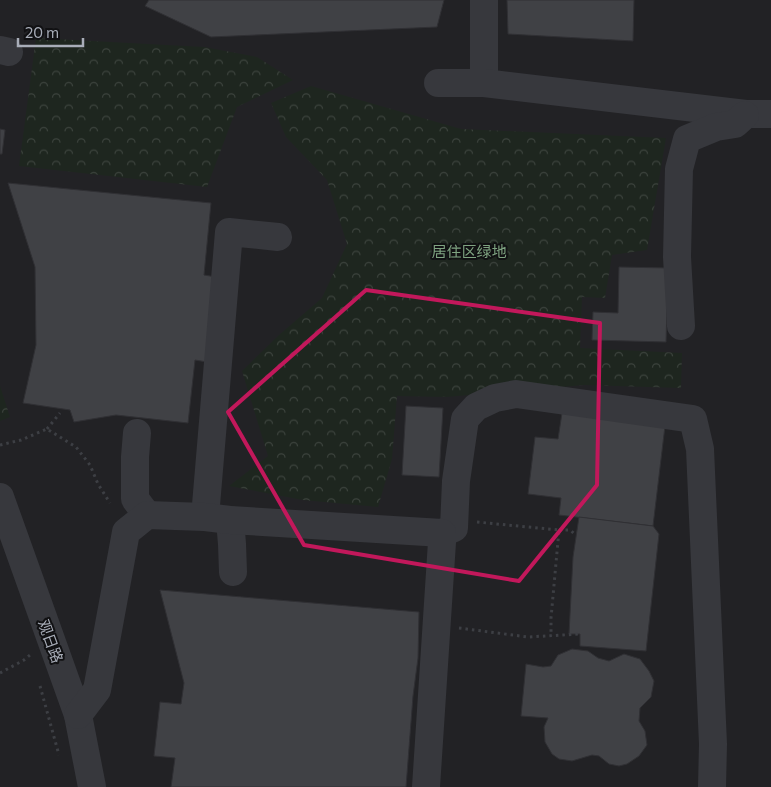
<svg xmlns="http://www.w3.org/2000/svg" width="771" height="787" viewBox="0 0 771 787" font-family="Commissioner,'Noto Sans SC',sans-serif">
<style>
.built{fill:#222225}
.forest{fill:url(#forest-crowns)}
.building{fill:#404145;stroke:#303034}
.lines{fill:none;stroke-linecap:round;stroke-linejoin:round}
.path{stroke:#3d3f44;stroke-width:3;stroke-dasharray:2.5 4;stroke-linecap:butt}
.minor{stroke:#37383d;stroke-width:28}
.marked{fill:none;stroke:#c2185b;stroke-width:4;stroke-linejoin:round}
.labels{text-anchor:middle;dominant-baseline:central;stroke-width:4;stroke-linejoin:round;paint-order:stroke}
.park-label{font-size:15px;fill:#7fa381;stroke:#111113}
.street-label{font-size:15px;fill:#a8adb8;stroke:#111113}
</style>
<defs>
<pattern id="forest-crowns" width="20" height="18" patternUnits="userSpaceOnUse" patternTransform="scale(1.25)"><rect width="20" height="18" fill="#1e261f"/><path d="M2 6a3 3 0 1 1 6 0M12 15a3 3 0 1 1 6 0" fill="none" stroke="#3c433d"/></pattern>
</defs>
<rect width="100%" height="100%" fill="#161618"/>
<rect class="built" x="0" y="0" width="771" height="787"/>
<g class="forest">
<polygon points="36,38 204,47 257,57 293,80 237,107 207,187 19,166"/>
<polygon points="311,86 461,129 666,138 647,250 612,255 605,298 582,297 580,348 682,353 681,388 584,385 446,397 397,396 392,459 378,507 303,500 229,486 268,456 242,371 279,335 322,298 347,244 327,180 286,137 271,103"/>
<polygon points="0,386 10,417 0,421"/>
</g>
<g class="building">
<polygon points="149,0 444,0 437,27 211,37 145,6"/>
<polygon points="507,0 634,0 633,41 508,34"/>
<polygon points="0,129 5,130 2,154 0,154"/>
<polygon points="8,183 211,203 204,275 216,277 207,362 195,360 188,423 116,415 74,422 70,410 23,403 36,345 35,267"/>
<polygon points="619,267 668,268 666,342 592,340 593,312 618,313"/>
<polygon points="406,406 443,408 439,477 402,475"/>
<polygon points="562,413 665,426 653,526 559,515 561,498 528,494 535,437 558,439"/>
<polygon points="579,517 653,526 659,534 646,651 580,646 580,634 569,634 573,557"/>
<polygon points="160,590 419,612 418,658 413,696 406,787 171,787 175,758 154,756 160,702 181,704 184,683"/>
<polygon points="572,649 588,651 598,658 609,661 624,654 640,659 649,671 654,681 651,697 640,708 639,721 645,731 647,745 639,756 627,764 619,766 609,764 599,756 592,755 572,761 559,759 552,754 545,742 544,727 548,718 521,716 526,664 543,667 551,666 558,655"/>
</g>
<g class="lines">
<g class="path">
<polyline points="47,429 60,413"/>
<polyline points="0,445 21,440 47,429 76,447 90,465 98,484 110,503"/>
<polyline points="477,522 559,530 551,618 551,636"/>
<polyline points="559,530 570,530 576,535"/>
<polyline points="459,628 528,637 580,634"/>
<polyline points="0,673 24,660 30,655"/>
<polyline points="40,686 59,755"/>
</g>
<g class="minor">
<polyline points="484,0 484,83"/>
<polyline points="0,50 9,52"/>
<polyline points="438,83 484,83 746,114 771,114"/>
<polyline points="681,326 677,257 679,169 687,139 716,127 735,124 745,115"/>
<polyline points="137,433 135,457 135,499 147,515"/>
<polyline points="0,497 78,715 92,787"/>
<polyline points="205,517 229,232 278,237"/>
<polyline points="230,520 232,544 233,572"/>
<polyline points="442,533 454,528 456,481 465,419 476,407 495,398 516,394 693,419 700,449 713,744 712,787"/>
<polyline points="78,715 97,690 126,532 147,515 205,517 230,520 442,533 442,542 426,787"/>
</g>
</g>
<path class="marked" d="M 366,290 L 600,323 L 597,485 L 519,581 L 304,545 L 228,412 Z"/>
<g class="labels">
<g class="park-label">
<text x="469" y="251">居住区绿地</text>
</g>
<g class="street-label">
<text transform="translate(51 641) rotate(70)">观日路</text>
</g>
</g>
<path d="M18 38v8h65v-8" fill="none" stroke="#a8adb8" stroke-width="2.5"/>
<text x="25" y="38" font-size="15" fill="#a8adb8" stroke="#111113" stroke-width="4" paint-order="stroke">20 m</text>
</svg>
